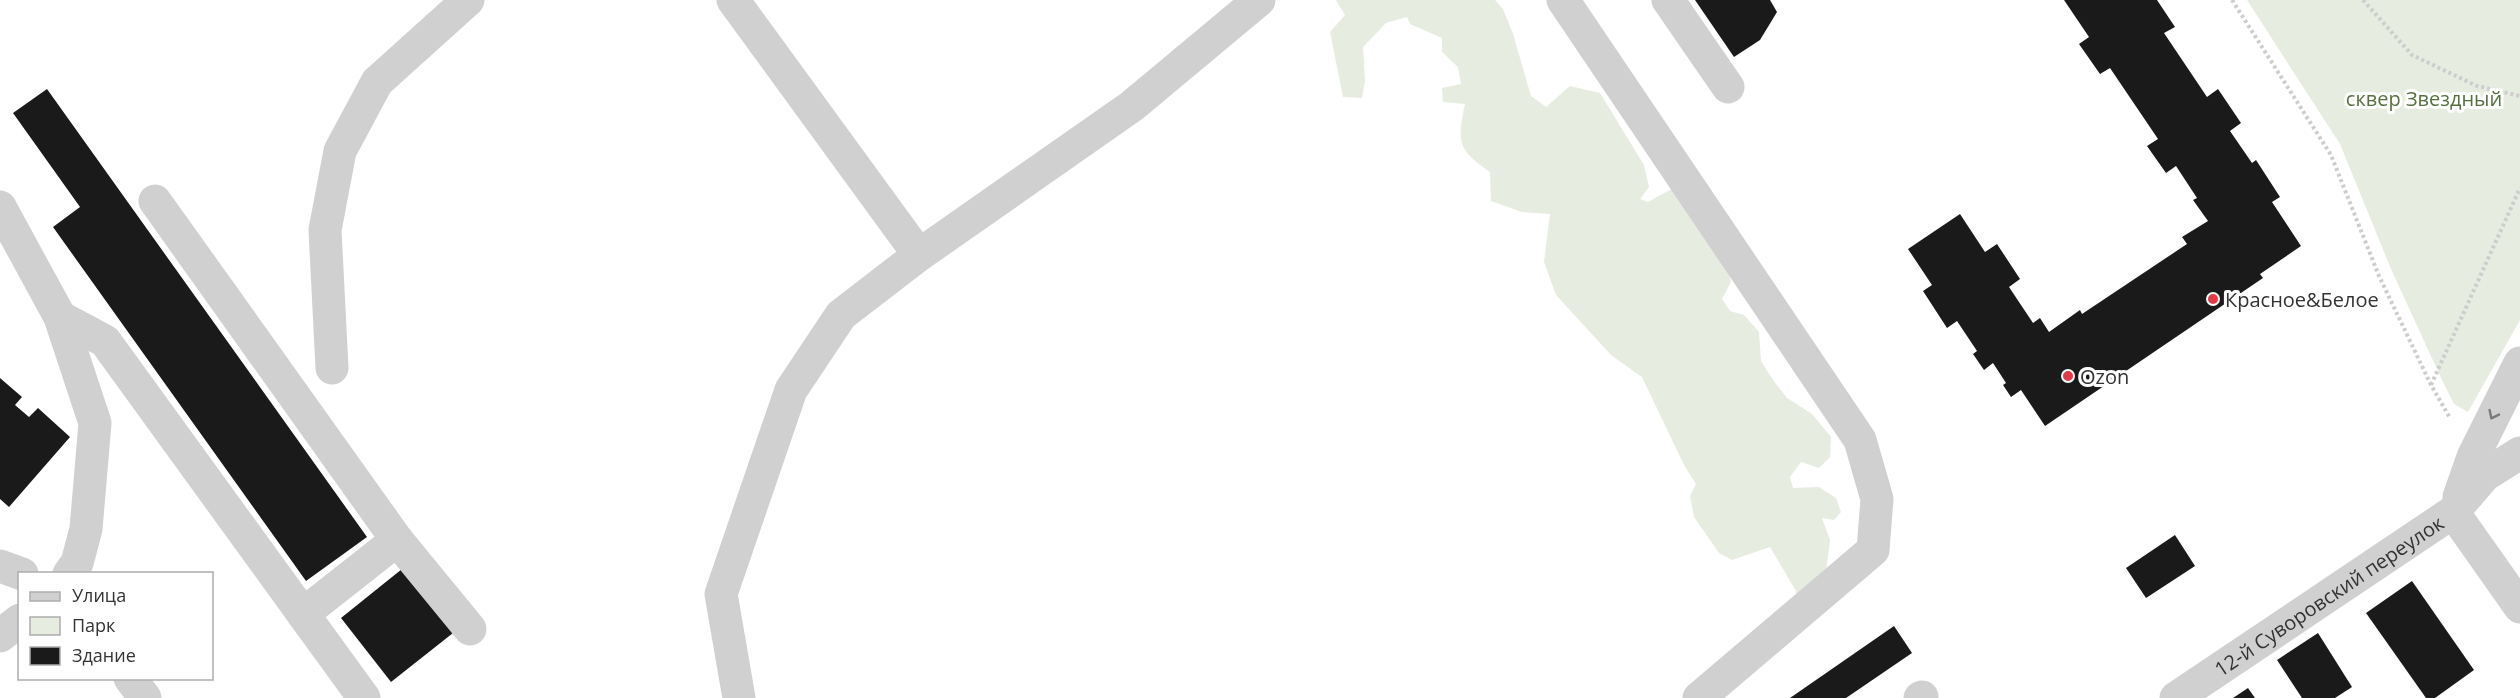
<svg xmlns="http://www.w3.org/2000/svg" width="2520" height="698" viewBox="0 0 2520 698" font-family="'Open Sans',sans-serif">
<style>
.green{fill:#e6ecdf}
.building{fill:#1a1a1a}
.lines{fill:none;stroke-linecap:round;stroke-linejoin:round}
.path{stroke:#cdcdcd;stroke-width:4;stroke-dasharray:3 3;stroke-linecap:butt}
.minor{stroke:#d0d0d0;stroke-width:33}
.oneway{stroke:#7a7a7a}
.poi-dot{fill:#e63946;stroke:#fff;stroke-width:2}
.labels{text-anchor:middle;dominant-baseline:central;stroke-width:6;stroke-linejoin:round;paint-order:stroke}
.park-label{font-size:20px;fill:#56703f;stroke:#fff}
.poi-label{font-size:20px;fill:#333;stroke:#fff;text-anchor:start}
.street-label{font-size:20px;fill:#333;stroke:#fff}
</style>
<rect width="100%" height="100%" fill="#fff"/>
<g class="green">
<path d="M 1336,0 L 1495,0 L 1503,9 L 1513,34 L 1531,96 L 1546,107 L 1570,86 L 1600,93 L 1644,165 L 1649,187 L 1640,199 L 1648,202 L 1679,185 L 1724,251 L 1731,282 L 1722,299 L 1730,311 L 1744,315 L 1759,332 L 1761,361 L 1773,380 L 1787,398 L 1812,414 L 1831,437 L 1830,457 L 1819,468 L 1801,462 L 1790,477 L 1793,488 L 1819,487 L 1836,498 L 1841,512 L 1834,520 L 1822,518 L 1830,540 L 1825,580 L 1797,599 L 1796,591 L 1770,547 L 1732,560 L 1719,553 L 1694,517 L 1690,496 L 1696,484 L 1684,465 L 1642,377 L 1611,355 L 1556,295 L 1544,262 L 1550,214 L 1522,212 L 1491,201 L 1490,172 C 1457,149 1457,142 1465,104 L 1443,102 L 1442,88 L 1461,84 L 1458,67 L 1442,52 L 1442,38 L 1410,24 L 1407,17 L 1386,23 L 1363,47 L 1365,81 L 1362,98 L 1343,97 L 1330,32 L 1345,15 Z"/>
<polygon points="2247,0 2520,0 2520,320 2468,412 2454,404 2442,380 2391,269 2340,144"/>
</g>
<g class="building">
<polygon points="1695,0 1770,0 1777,12 1760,40 1734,57"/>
<polygon points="2064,0 2157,0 2175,27 2164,33 2207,97 2218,89 2241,123 2230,131 2252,163 2256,160 2280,197 2272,202 2301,246 2260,274 2263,278 2045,426 2021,390 2011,397 2003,385 2006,383 1993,363 1984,370 1973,354 1977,351 1957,321 1947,328 1923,291 1932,285 1908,249 1960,214 1985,252 1997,244 2020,279 2009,287 2033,323 2040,318 2049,332 2080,310 2082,314 2187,244 2182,237 2208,221 2193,200 2197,198 2176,166 2166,173 2147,146 2158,139 2110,68 2100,74 2079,44 2089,37"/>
<polygon points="47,89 367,537 306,581 53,227 80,207 13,113"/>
<polygon points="0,378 22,397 15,405 29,417 38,408 70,437 9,507 0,499"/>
<polygon points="2175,535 2195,566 2146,598 2126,568"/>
<polygon points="402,569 453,633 391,682 341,618"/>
<polygon points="2412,581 2474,670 2435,698 2426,698 2366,613"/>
<polygon points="1894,626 1912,653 1846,698 1790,698"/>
<polygon points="2318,633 2352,687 2335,698 2302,698 2277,660"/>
<polygon points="2248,688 2255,698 2233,698"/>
</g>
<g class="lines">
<g class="path">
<polyline points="2232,0 2331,155 2379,276 2431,385 2450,418"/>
<polyline points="2363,0 2412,55 2477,86 2520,96"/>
<polyline points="2431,385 2520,188"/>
</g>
<g class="minor">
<polyline points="733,0 919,255"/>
<polyline points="1563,0 1860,440 1877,499 1873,550 1699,698"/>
<polyline points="1668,0 1728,87"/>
<polyline points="0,207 60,317 95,423 86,529 77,563 69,574"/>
<polyline points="60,317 105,341 303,614 397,540 155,201"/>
<polyline points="332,368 325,230 340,151 377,82 468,0"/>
<polyline points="2459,497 2473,457 2520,363"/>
<polyline points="2453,512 2520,607"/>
<polyline points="397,540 470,629"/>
<polyline points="0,566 22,574"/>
<polyline points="303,614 364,698"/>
<polyline points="0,636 20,620"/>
<polyline points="130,678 145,698"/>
<polyline points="739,698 721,594 791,390 841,315 919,255 1132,106 1259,0"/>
<polyline points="1920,698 1922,697"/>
<path id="s1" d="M 2176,698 L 2453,512 L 2485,475 L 2520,453"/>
</g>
</g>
<defs><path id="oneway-chevron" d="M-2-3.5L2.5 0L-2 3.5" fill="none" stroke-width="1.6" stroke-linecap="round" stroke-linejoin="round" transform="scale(1.5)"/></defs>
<use class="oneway" href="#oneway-chevron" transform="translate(2493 415) rotate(116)"/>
<g class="poi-dot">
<circle cx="2213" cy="299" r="6"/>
<circle cx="2068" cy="376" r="6"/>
</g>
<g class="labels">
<g class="park-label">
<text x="2424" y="98">сквер Звездный</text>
</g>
<g class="poi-label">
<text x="2225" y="299">Красное&amp;Белое</text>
<text x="2080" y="376">Ozon</text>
</g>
<g class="street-label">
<text stroke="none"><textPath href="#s1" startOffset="184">12-й Суворовский переулок</textPath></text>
</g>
</g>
<rect x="18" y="572" width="195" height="108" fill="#ffffff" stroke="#adadad" stroke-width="1.5"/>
<rect x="30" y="592" width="30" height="9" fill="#d0d0d0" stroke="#adadad" stroke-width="1.5"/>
<text x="72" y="602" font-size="18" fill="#333333">Улица</text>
<rect x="30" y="617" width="30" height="18" fill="#e6ecdf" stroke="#adadad" stroke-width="1.5"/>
<text x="72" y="632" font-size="18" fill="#333333">Парк</text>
<rect x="30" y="647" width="30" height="18" fill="#1a1a1a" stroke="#adadad" stroke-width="1.5"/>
<text x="72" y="662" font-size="18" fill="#333333">Здание</text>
</svg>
